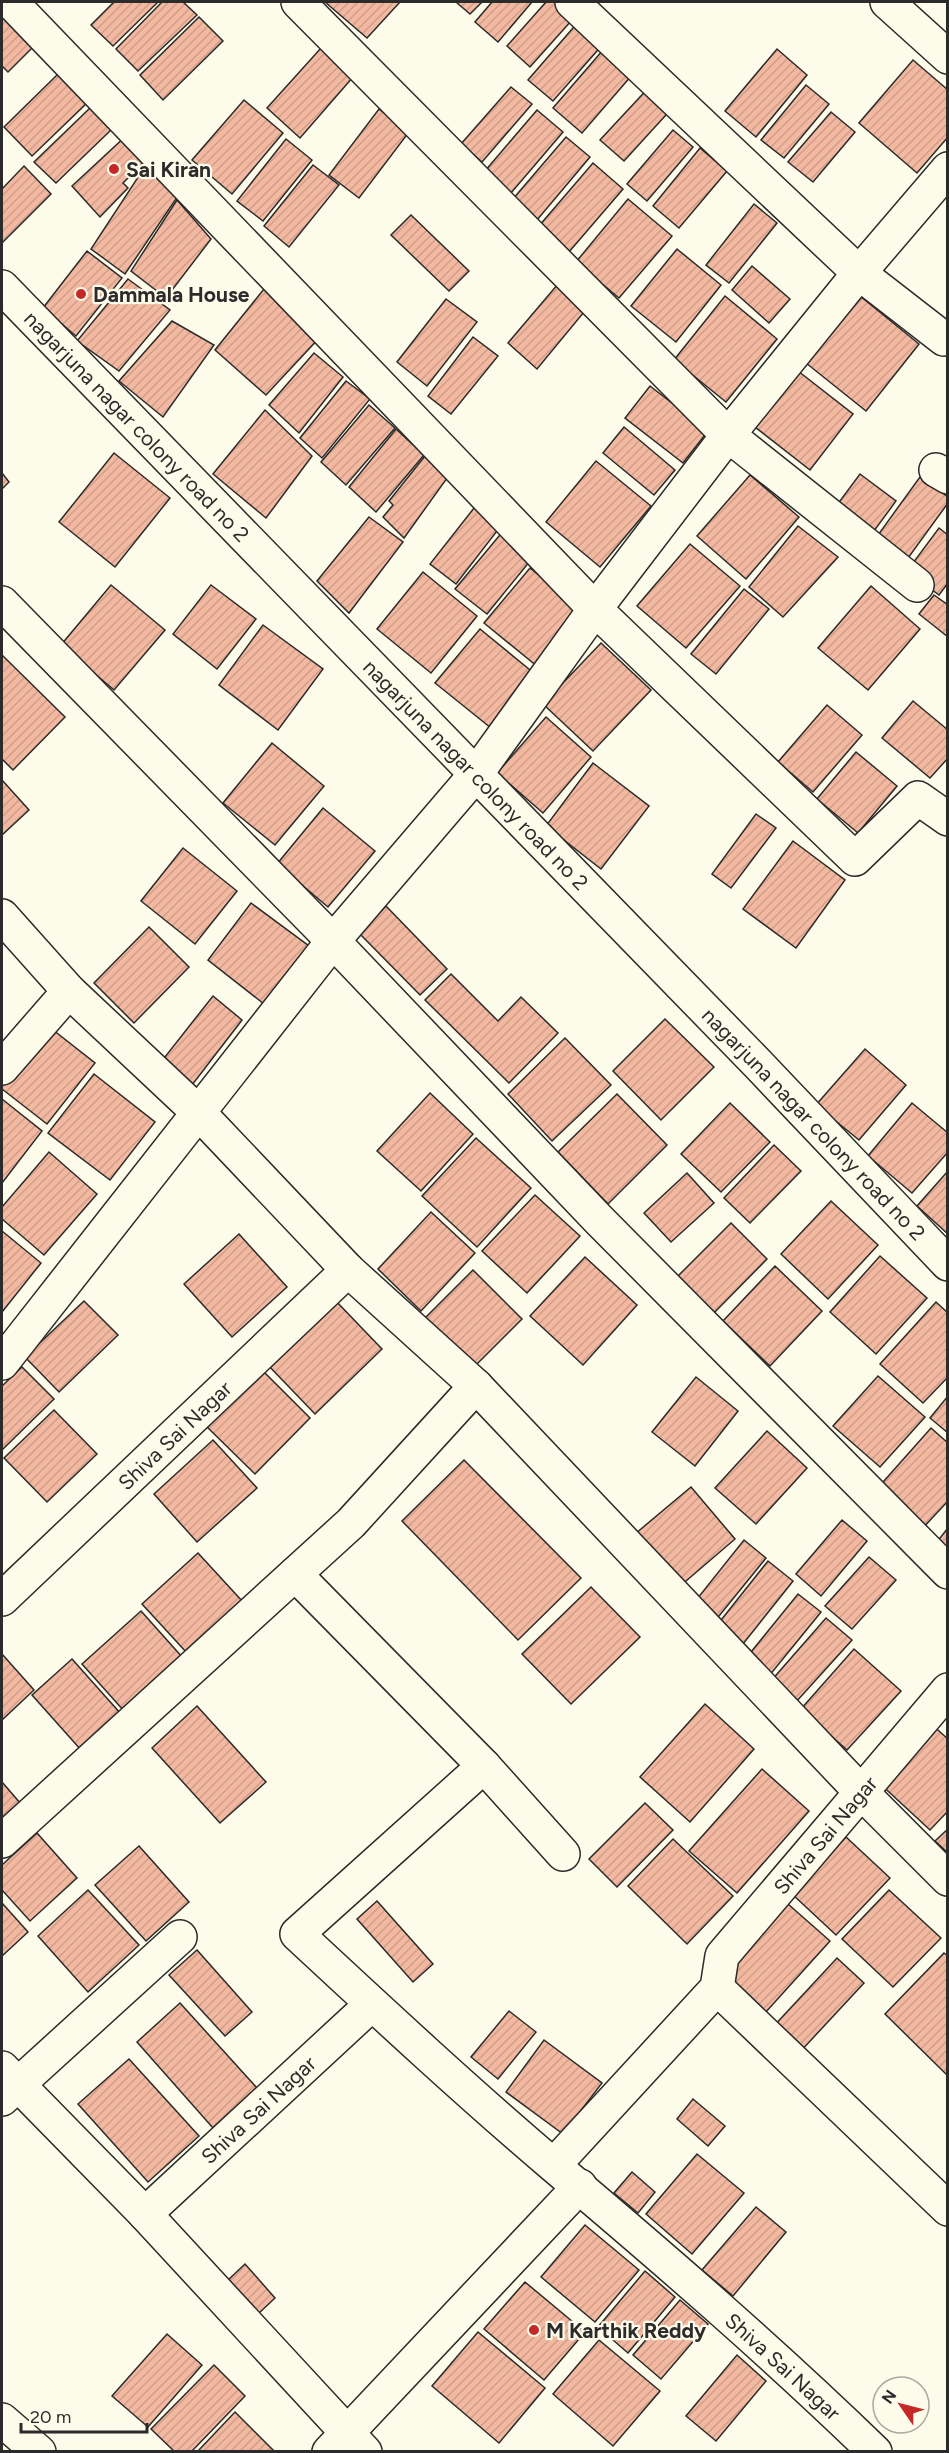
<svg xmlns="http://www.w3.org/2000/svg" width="949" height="2453" viewBox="0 0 949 2453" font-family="Figtree,sans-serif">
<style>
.building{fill:url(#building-hatch);stroke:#2b2b2b;stroke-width:1.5}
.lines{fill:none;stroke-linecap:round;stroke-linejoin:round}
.minor-casing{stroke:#2b2b2b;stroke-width:36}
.minor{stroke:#fdfbea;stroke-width:33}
.poi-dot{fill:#c62828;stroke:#fdfbea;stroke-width:2}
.labels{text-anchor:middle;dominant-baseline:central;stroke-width:4.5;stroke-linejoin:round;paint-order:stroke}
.poi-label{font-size:21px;font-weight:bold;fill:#2b2b2b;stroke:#fdfbea;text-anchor:start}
.street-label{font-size:21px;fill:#2b2b2b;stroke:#fdfbea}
</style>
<defs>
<pattern id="building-hatch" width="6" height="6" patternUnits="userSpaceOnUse" patternTransform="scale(1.5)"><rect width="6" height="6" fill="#f2b8a0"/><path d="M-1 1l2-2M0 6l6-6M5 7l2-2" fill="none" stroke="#d09e8a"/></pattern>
</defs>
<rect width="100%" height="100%" fill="#fdfbea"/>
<g class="building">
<polygon points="114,2 158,2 113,46 91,25"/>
<polygon points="162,2 183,2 197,15 138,71 116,49"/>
<polygon points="325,2 400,2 367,38"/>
<polygon points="456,2 482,2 470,14"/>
<polygon points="492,2 532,2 498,42 475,22"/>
<polygon points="546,2 570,2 580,11 530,67 507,46"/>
<polygon points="2,11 36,44 8,72 2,66"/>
<polygon points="199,17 223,41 163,100 140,75"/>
<polygon points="579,21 604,43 553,101 528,80"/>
<polygon points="609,43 638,68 582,133 553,108"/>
<polygon points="321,48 353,77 300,138 267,108"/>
<polygon points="777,49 807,75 756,137 725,111"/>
<polygon points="913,60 948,90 948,137 917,173 859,123"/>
<polygon points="58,74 87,103 32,156 4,127"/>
<polygon points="652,84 675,105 624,161 600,140"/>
<polygon points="806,85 829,104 784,158 761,140"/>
<polygon points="511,87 532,104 482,162 461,144"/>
<polygon points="244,100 283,133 232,194 192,160"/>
<polygon points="91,107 112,129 56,183 34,162"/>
<polygon points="379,109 409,132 359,198 329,175"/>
<polygon points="537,110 563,132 511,193 485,171"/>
<polygon points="831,112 855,132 813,182 788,162"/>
<polygon points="673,130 693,147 647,201 627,184"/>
<polygon points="127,135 151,155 123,183 128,188 100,217 72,186"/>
<polygon points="566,137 590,157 537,220 513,199"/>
<polygon points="286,139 312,160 263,221 237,201"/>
<polygon points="700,148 727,171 679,228 653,206"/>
<polygon points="593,163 623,189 569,252 539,226"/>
<polygon points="313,165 339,185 289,247 264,226"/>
<polygon points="24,166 51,194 2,243 2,189"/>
<polygon points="144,168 178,196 125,274 91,249"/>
<polygon points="628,199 672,236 619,298 576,262"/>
<polygon points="177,200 211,239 166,298 131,271"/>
<polygon points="754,204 777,223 729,283 706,265"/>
<polygon points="411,215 469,271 449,291 391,235"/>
<polygon points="677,249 721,285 676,342 631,306"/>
<polygon points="87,251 122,278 76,336 43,308"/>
<polygon points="752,266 790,299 769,323 732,290"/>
<polygon points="128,279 170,310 119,371 77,341"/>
<polygon points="558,284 589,306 537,369 508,343"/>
<polygon points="264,289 321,336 266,395 215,350"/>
<polygon points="725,296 777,339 726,402 674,360"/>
<polygon points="860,296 919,344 866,411 806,363"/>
<polygon points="446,299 477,322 427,386 397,362"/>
<polygon points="172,321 214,345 163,417 119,381"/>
<polygon points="473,337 498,356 451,414 428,396"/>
<polygon points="314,353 343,377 299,433 269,405"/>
<polygon points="798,371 853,414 810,470 755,427"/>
<polygon points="346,381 370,399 322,458 300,438"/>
<polygon points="650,386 708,431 683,463 625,418"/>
<polygon points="369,405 395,428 346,485 321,462"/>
<polygon points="265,410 312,456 266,518 213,474"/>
<polygon points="624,427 675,470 654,495 603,453"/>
<polygon points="396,429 424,455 376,512 349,487"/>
<polygon points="114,453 170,498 115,567 59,522"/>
<polygon points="425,456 450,474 404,538 383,517 393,505 389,501"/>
<polygon points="596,461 651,506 600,567 546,522"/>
<polygon points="2,473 9,482 2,489"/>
<polygon points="860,474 896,501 871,535 834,509"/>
<polygon points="750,475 799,517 746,579 697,536"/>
<polygon points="920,477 948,497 948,503 903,565 873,542"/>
<polygon points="478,503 504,522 456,584 430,564"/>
<polygon points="369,517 403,542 349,613 317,581"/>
<polygon points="798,526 838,557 783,617 749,587"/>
<polygon points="939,528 948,535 948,583 939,595 907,571"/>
<polygon points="504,530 534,556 487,614 455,589"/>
<polygon points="690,544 740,586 686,648 637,606"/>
<polygon points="530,568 583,611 538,667 484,623"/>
<polygon points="423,572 477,616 431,673 377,629"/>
<polygon points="111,585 165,630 114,690 61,645"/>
<polygon points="211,585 256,619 217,669 173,634"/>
<polygon points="871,586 920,629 868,690 818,648"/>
<polygon points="744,589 769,609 716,674 691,654"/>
<polygon points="934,595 948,605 948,637 919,614"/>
<polygon points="263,625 323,669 278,730 219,685"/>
<polygon points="480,629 535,674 491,728 435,683"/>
<polygon points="601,643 651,690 593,751 543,704"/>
<polygon points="2,655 65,717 13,770 2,759"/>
<polygon points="913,701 948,730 948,758 930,778 882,738"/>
<polygon points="827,705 862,735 813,792 778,762"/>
<polygon points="546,717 591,757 543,813 497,773"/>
<polygon points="272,743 324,786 275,845 223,803"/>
<polygon points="856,752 897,786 858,833 817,799"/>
<polygon points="593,763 649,806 601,869 546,826"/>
<polygon points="2,780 29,810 2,835"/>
<polygon points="323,808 375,851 328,907 277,864"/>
<polygon points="756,814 776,828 731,888 712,874"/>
<polygon points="793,841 845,880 796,948 743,909"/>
<polygon points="183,848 237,891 195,944 141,901"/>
<polygon points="251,903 309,946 264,1004 208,960"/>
<polygon points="386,906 447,969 420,995 359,933"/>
<polygon points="149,927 189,967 134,1023 94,983"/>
<polygon points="451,974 498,1021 521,997 558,1033 509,1083 425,1000"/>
<polygon points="213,996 242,1020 192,1085 161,1062"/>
<polygon points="665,1019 714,1067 661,1120 613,1071"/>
<polygon points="48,1026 95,1063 47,1124 2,1089 2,1085"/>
<polygon points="565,1038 611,1085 552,1141 508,1094"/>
<polygon points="865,1049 906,1085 859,1140 816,1105"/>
<polygon points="94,1074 155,1122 110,1180 48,1133"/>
<polygon points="430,1093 473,1134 421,1191 377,1151"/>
<polygon points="617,1094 667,1145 608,1204 558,1152"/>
<polygon points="2,1099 42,1131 2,1183"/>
<polygon points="730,1103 770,1142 721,1192 681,1154"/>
<polygon points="912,1103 948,1133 948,1152 912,1193 868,1156"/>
<polygon points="476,1138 531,1188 477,1247 422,1196"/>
<polygon points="774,1145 801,1171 750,1223 724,1198"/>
<polygon points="49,1152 97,1194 44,1255 2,1219 2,1207"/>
<polygon points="948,1171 948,1234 917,1206"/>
<polygon points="687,1173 714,1203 671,1242 644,1213"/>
<polygon points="535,1195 580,1236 527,1293 482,1251"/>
<polygon points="831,1201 878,1245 828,1299 781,1254"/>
<polygon points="431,1212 475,1253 421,1311 378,1269"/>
<polygon points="731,1223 767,1259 713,1314 676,1278"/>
<polygon points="2,1231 41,1263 2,1312"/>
<polygon points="239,1234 287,1287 232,1337 184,1284"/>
<polygon points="880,1256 927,1298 876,1354 830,1312"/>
<polygon points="585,1257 637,1305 583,1365 530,1316"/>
<polygon points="775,1266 822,1311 770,1366 723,1321"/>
<polygon points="473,1270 522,1319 469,1372 420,1323"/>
<polygon points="333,1298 382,1349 315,1414 266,1363"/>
<polygon points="84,1301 118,1335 59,1392 25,1357"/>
<polygon points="936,1302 948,1313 948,1377 923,1403 880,1364"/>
<polygon points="22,1367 54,1399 2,1450 2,1386"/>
<polygon points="261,1369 310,1418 255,1474 206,1426"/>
<polygon points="878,1376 925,1417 880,1467 833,1426"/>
<polygon points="696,1377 738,1411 695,1466 652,1432"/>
<polygon points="948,1396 948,1433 930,1418"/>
<polygon points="54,1410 97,1454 47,1502 4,1458"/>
<polygon points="931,1428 948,1443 948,1501 921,1530 876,1490"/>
<polygon points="767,1431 807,1468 756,1524 715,1488"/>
<polygon points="213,1440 257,1488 197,1542 154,1494"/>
<polygon points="464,1460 581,1578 518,1640 402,1521"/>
<polygon points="691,1487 735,1539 679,1587 635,1534"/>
<polygon points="842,1520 867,1541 821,1596 796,1574"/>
<polygon points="948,1528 948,1560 932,1548"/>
<polygon points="744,1540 766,1558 715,1621 693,1604"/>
<polygon points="198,1553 243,1602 187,1653 142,1604"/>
<polygon points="869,1557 896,1580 852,1629 825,1606"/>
<polygon points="768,1561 793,1581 743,1644 718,1624"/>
<polygon points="591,1587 640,1637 571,1704 522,1654"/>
<polygon points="798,1594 821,1612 769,1676 747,1657"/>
<polygon points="141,1611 183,1658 124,1711 82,1664"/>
<polygon points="826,1618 852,1640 796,1702 771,1681"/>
<polygon points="854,1649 901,1691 847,1750 801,1709"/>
<polygon points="2,1654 34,1690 2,1720"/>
<polygon points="72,1659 121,1714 81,1750 32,1695"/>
<polygon points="705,1704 754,1749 690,1822 640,1777"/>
<polygon points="197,1706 266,1782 220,1823 152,1748"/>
<polygon points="930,1723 948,1739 948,1811 930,1830 876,1780"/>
<polygon points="762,1769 809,1811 737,1893 689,1851"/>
<polygon points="2,1782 21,1804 2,1821"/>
<polygon points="645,1803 673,1830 617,1887 589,1859"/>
<polygon points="948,1829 948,1853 935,1841"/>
<polygon points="37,1833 77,1878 30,1921 2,1890 2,1865"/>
<polygon points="846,1837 890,1878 836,1935 792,1894"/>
<polygon points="673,1839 733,1896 687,1944 628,1886"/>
<polygon points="139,1846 189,1902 146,1941 95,1885"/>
<polygon points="88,1890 139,1945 88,1992 38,1936"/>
<polygon points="889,1890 941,1938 893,1987 842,1939"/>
<polygon points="377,1901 433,1964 413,1982 357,1919"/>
<polygon points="2,1903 28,1932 2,1956"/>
<polygon points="788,1904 830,1941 765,2013 724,1976"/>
<polygon points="197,1950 252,2012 225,2036 169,1975"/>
<polygon points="944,1953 948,1956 948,2076 885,2014"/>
<polygon points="837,1958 864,1983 799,2053 772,2028"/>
<polygon points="180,2003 257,2088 213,2128 137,2042"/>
<polygon points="509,2011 536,2032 498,2079 471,2057"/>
<polygon points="544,2040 602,2083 563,2134 506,2092"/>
<polygon points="129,2059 199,2136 148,2182 78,2104"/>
<polygon points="693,2099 725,2126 708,2146 677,2119"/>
<polygon points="697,2154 744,2193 692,2254 646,2214"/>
<polygon points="632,2172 655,2192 638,2213 614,2193"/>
<polygon points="756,2207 786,2232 733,2296 702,2270"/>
<polygon points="585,2225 639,2270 595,2322 541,2277"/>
<polygon points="245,2264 275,2298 257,2315 227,2281"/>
<polygon points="645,2271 675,2297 628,2353 598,2327"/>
<polygon points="525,2282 585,2332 544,2380 484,2329"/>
<polygon points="680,2300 708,2324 661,2379 633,2355"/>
<polygon points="478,2332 545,2388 499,2443 432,2386"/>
<polygon points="167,2334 202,2365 148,2427 112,2396"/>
<polygon points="599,2340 660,2391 613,2446 553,2394"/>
<polygon points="737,2355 766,2381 716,2441 686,2416"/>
<polygon points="214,2365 245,2396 191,2452 175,2452 151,2429"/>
<polygon points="235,2412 275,2452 197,2452"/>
</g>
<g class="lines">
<defs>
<g id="minor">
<polyline points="11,2 595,609 855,859 918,798 948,819"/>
<polyline points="298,2 728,435 917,585"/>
<polyline points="572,2 859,273 944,339"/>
<polyline points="887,2 948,57"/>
<path id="s1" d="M 2,287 L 757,1063 L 948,1264"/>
<polyline points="936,470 948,477"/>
<polyline points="2,603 333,941 599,1220 948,1572"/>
<polyline points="2,916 69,991 199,1113 348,1270 476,1386 861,1792 948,1879"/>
<polyline points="2,1068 69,991"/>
<polyline points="2,1363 333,941 476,774 595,609 728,435 859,273 948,169"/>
<polyline points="295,1574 484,1766 563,1854"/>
<path id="s2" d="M 2,1599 L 348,1270"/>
<path id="s3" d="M 484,1766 L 297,1934 C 381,2012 466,2091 553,2165 C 663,2258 772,2352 875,2452"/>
<polyline points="2,1841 351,1523 476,1386"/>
<polyline points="717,1988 948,2209"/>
<polyline points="2,2068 145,2214 365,2452"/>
<polyline points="2,2099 180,1937"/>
<path id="s4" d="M 554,2165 L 717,1988 L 722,1956 L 948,1690"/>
<path id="s5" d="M 145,2214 L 372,2004"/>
<polyline points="2,2420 39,2452"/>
<polyline points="329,2452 580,2186"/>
</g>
</defs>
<use href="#minor" class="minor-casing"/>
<use href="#minor" class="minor"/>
</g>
<g class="poi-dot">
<circle cx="114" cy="169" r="6"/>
<circle cx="81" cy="294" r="6"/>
<circle cx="534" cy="2330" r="6"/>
</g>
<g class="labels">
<g class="poi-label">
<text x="126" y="169">Sai Kiran</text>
<text x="93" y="294">Dammala House</text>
<text x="546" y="2330">M Karthik Reddy</text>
</g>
<g class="street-label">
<text stroke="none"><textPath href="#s1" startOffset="194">nagarjuna nagar colony road no 2</textPath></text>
<text stroke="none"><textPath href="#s1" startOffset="680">nagarjuna nagar colony road no 2</textPath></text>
<text stroke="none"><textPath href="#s1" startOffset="1166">nagarjuna nagar colony road no 2</textPath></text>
<text stroke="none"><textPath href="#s2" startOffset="238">Shiva Sai Nagar</textPath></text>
<text stroke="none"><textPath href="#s4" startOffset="432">Shiva Sai Nagar</textPath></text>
<text stroke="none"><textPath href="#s5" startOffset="154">Shiva Sai Nagar</textPath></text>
<text stroke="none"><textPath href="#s3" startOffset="902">Shiva Sai Nagar</textPath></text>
</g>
</g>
<rect width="949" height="2453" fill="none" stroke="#2b2b2b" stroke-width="6"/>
<g transform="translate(901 2405) rotate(305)"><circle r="28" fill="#fdfbea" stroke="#a9a89e" stroke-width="1.5"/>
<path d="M0-4.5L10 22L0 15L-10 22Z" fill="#c62828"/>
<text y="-9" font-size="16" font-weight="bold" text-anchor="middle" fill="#2b2b2b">N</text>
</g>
<path d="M21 2423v9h126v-9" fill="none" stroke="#2b2b2b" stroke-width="3"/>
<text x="30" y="2423" font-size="18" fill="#2b2b2b" stroke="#fdfbea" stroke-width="4.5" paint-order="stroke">20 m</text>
</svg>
